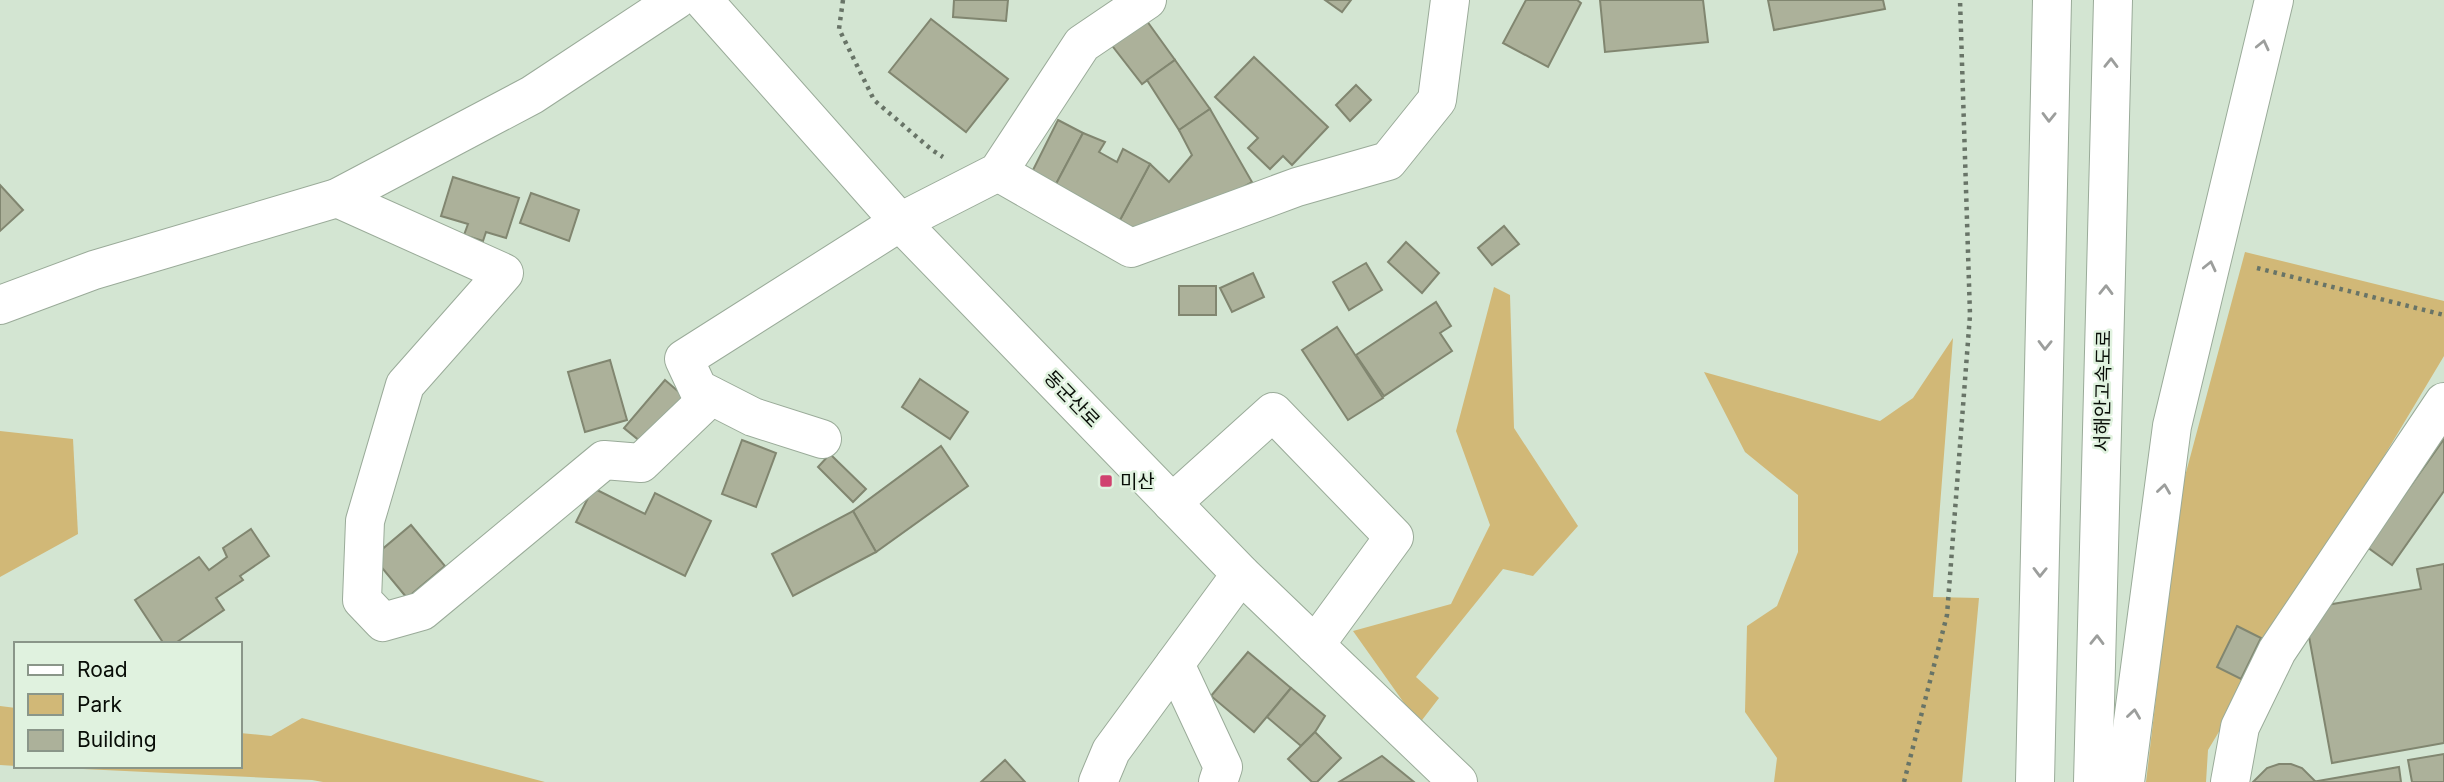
<svg xmlns="http://www.w3.org/2000/svg" width="2444" height="782" viewBox="0 0 2444 782" font-family="Inter,'Noto Sans KR',sans-serif">
<style>
.green{fill:#d1b877}
.building{fill:#acb19a;stroke:#818670;stroke-width:2}
.lines{fill:none;stroke-linecap:round;stroke-linejoin:round}
.minor-casing{stroke:#9aab99;stroke-width:40}
.highway-casing{stroke:#9aab99;stroke-width:40}
.path{stroke:#687467;stroke-width:4.5;stroke-dasharray:3.5 5;stroke-linecap:butt}
.minor{stroke:#fff;stroke-width:38}
.highway{stroke:#fff;stroke-width:38}
.oneway{stroke:#9c9e9c}
.poi-dot{fill:#d0426f;stroke:#e0f2df;stroke-width:2.5}
.labels{text-anchor:middle;dominant-baseline:central;stroke-width:5;stroke-linejoin:round;paint-order:stroke}
.street-label{font-size:19px;fill:#080d07;stroke:#e0f2df}
.poi-label{font-size:19px;fill:#080d07;stroke:#e0f2df;text-anchor:start}
</style>
<rect width="100%" height="100%" fill="#d3e5d2"/>
<g class="green">
<polygon points="2245,252 2444,301 2444,356 2208,750 2206,782 2146,782 2180,495"/>
<polygon points="1494,287 1510,295 1514,428 1578,526 1533,576 1503,569 1416,677 1439,698 1419,724 1353,631 1451,604 1490,525 1456,431"/>
<polygon points="1953,338 1933,597 1979,598 1962,782 1774,782 1777,758 1745,712 1747,626 1777,606 1798,552 1798,495 1745,452 1704,372 1880,421 1913,398"/>
<polygon points="0,431 73,439 78,534 0,577"/>
<polygon points="0,706 16,708 16,766 0,765"/>
<polygon points="302,718 545,782 323,782 312,780 20,766 240,766 240,733 271,736"/>
</g>
<g class="building">
<polygon points="954,0 1008,0 1006,21 953,17"/>
<polygon points="1325,0 1351,0 1342,12"/>
<polygon points="1526,0 1577,0 1581,3 1548,67 1503,43"/>
<polygon points="1600,0 1703,0 1708,42 1605,52"/>
<polygon points="1768,0 1883,0 1885,9 1774,30"/>
<polygon points="1144,17 1175,60 1142,84 1110,43"/>
<polygon points="931,19 1008,79 966,132 889,72"/>
<polygon points="1254,57 1328,127 1292,165 1283,156 1270,169 1248,148 1258,138 1215,97"/>
<polygon points="1175,60 1210,109 1179,130 1147,80"/>
<polygon points="1356,85 1371,100 1350,121 1336,105"/>
<polygon points="1210,109 1252,182 1182,221 1142,233 1120,220 1150,164 1169,182 1192,155 1179,130"/>
<polygon points="1058,120 1083,133 1056,184 1032,172"/>
<polygon points="1083,133 1105,142 1099,152 1117,162 1123,149 1150,164 1120,220 1056,184"/>
<polygon points="453,177 519,198 506,238 486,232 483,241 464,235 468,224 441,216"/>
<polygon points="0,185 23,210 0,231"/>
<polygon points="531,193 579,210 569,241 520,223"/>
<polygon points="1504,226 1519,244 1492,265 1478,248"/>
<polygon points="1406,242 1439,273 1422,293 1388,262"/>
<polygon points="1366,263 1382,290 1349,310 1333,282"/>
<polygon points="1253,273 1264,297 1232,312 1220,288"/>
<rect x="1179" y="286" width="37" height="29"/>
<polygon points="1436,302 1451,326 1440,333 1452,351 1384,396 1356,355"/>
<polygon points="1337,327 1383,398 1348,420 1302,350"/>
<polygon points="610,360 627,420 585,432 568,372"/>
<polygon points="920,379 968,412 950,439 902,407"/>
<polygon points="665,380 687,399 646,446 624,428"/>
<polygon points="2444,439 2444,491 2392,565 2367,547"/>
<polygon points="742,440 776,453 756,507 722,494"/>
<polygon points="941,446 968,486 876,552 853,511"/>
<polygon points="830,454 866,489 853,502 818,467"/>
<polygon points="593,488 645,514 655,493 711,521 685,576 576,522"/>
<polygon points="853,511 876,552 793,596 772,554"/>
<polygon points="411,525 445,566 407,598 373,557"/>
<polygon points="251,529 269,556 240,576 243,580 216,598 224,610 174,644 164,644 135,600 199,557 209,570 227,557 223,548"/>
<polygon points="2444,564 2444,743 2332,763 2306,620 2321,606 2421,589 2417,569"/>
<polygon points="2237,626 2261,638 2241,679 2217,667"/>
<polygon points="1248,652 1291,688 1254,732 1211,696"/>
<polygon points="1291,688 1325,716 1315,732 1301,746 1267,717"/>
<polygon points="1315,732 1341,758 1317,782 1312,782 1288,759"/>
<polygon points="2444,754 2444,782 2412,782 2408,760"/>
<polygon points="1382,756 1414,782 1339,782"/>
<polygon points="1005,760 1025,782 981,782"/>
<polygon points="2279,764 2291,764 2302,768 2316,782 2253,782 2267,768"/>
<polygon points="2399,767 2401,782 2312,782"/>
</g>
<g class="lines">
<defs>
<g id="minor">
<polyline points="703,0 900,222 1241,574 1458,782"/>
<polyline points="998,172 1131,248 1297,187 1388,161 1437,100 1450,0"/>
<polyline points="337,198 504,273 405,385 365,521 362,600 383,622 422,611 604,460 641,463 711,396"/>
<polyline points="0,305 94,270 337,198 532,95 676,0"/>
<polyline points="822,439 753,417 698,389 684,359 900,222 998,172 1082,44 1147,0"/>
<polyline points="1172,503 1273,412 1394,537 1315,645"/>
<polyline points="1175,664 1223,767 1218,782"/>
<polyline points="1098,782 1111,751 1241,574"/>
<polyline points="2230,782 2240,727 2277,651 2444,402"/>
</g>
<g id="highway">
<polyline points="2035,782 2052,0"/>
<polyline points="2093,782 2113,0"/>
<polyline points="2125,782 2172,426 2274,0"/>
</g>
</defs>
<use href="#minor" class="minor-casing"/>
<use href="#highway" class="highway-casing"/>
<g class="path">
<polyline points="843,0 839,29 874,100 932,150 943,157"/>
<polyline points="2257,268 2444,315"/>
<polyline points="1904,782 1947,615 1970,315 1960,0"/>
</g>
<use href="#minor" class="minor"/>
<use href="#highway" class="highway"/>
</g>
<defs><path id="oneway-chevron" d="M-2-3.5L2.5 0L-2 3.5" fill="none" stroke-width="1.6" stroke-linecap="round" stroke-linejoin="round" transform="scale(1.75)"/></defs>
<g class="oneway">
<use href="#oneway-chevron" transform="translate(2263 45) rotate(-77)"/>
<use href="#oneway-chevron" transform="translate(2111 63) rotate(-89)"/>
<use href="#oneway-chevron" transform="translate(2049 117) rotate(91)"/>
<use href="#oneway-chevron" transform="translate(2210 266) rotate(-77)"/>
<use href="#oneway-chevron" transform="translate(2106 290) rotate(-89)"/>
<use href="#oneway-chevron" transform="translate(2045 345) rotate(91)"/>
<use href="#oneway-chevron" transform="translate(2164 489) rotate(-82)"/>
<use href="#oneway-chevron" transform="translate(2040 572) rotate(91)"/>
<use href="#oneway-chevron" transform="translate(2097 640) rotate(-89)"/>
<use href="#oneway-chevron" transform="translate(2134 714) rotate(-82)"/>
</g>
<rect class="poi-dot" x="1099" y="474" width="14" height="14" rx="3.5"/>
<g class="labels">
<g class="street-label">
<text transform="translate(2103 391) rotate(-89)">서해안고속도로</text>
<text transform="translate(1072 399) rotate(46)">동군산로</text>
</g>
<g class="poi-label">
<text x="1120" y="481">미산</text>
</g>
</g>
<rect x="14" y="642" width="228" height="126" fill="#e0f2df" stroke="#8a9689" stroke-width="2"/>
<rect x="28" y="665" width="35" height="10" fill="#ffffff" stroke="#8a9689" stroke-width="2"/>
<text x="77" y="677" font-size="21" fill="#080d07">Road</text>
<rect x="28" y="694" width="35" height="21" fill="#d1b877" stroke="#8a9689" stroke-width="2"/>
<text x="77" y="712" font-size="21" fill="#080d07">Park</text>
<rect x="28" y="730" width="35" height="21" fill="#acb19a" stroke="#8a9689" stroke-width="2"/>
<text x="77" y="747" font-size="21" fill="#080d07">Building</text>
</svg>
